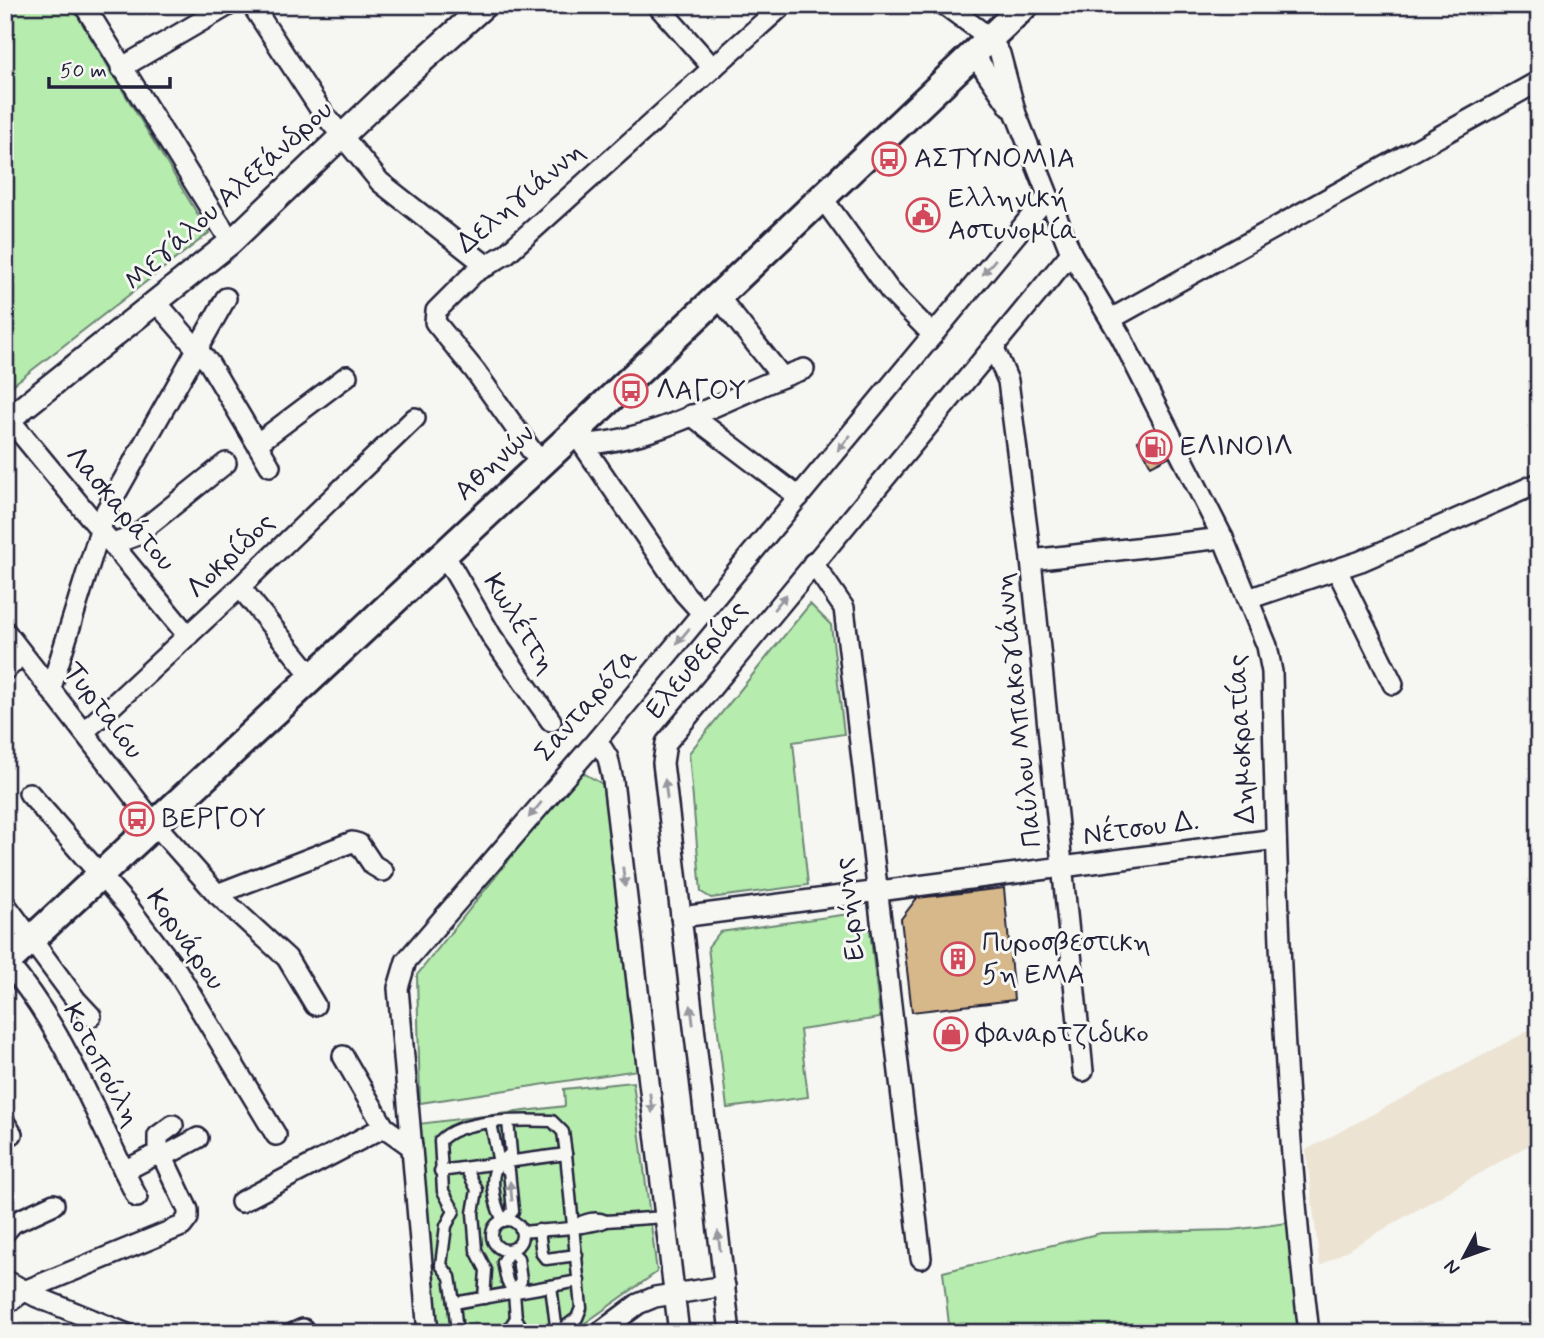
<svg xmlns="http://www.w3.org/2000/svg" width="1544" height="1338" viewBox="0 0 1544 1338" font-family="Mynerve,sans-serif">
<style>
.built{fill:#ede3d3}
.green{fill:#b6ecae;stroke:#6c8774;stroke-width:2}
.building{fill:#d7b88a;stroke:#22223b;stroke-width:2}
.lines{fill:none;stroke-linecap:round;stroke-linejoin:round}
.service-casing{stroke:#22223b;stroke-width:15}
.minor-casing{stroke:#22223b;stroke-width:24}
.tertiary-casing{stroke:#22223b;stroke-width:28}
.secondary-casing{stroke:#22223b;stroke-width:32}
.service{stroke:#f6f6f2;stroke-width:10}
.minor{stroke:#f6f6f2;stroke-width:19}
.tertiary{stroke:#f6f6f2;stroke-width:23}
.secondary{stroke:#f6f6f2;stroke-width:26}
.oneway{fill:#9797a0}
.labels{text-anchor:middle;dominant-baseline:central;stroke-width:6;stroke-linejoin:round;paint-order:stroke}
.poi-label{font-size:28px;fill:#22223b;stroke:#f6f6f2;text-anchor:start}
.street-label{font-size:28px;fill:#22223b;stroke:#f6f6f2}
</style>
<rect width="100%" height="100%" fill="#f6f6f2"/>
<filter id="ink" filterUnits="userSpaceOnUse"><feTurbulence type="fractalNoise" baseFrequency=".0143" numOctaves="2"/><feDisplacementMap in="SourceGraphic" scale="14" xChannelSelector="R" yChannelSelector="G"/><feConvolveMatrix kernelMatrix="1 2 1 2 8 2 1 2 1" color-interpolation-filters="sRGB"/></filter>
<g filter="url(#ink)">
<polygon class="built" points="1539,1025 1539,1139 1320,1266 1306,1150"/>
<g class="green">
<polygon points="5,5 71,5 209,233 5,391"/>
<polygon points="810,604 831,625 844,734 793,742 808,885 711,898 701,892 689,753"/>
<polygon points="580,771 604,785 638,1070 420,1103 417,975"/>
<polygon points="849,914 870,930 880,1018 800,1030 808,1097 727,1108 708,947 720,932"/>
<polygon points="633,1082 657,1272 571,1333 437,1333 418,1124 565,1106 564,1089"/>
<polygon points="1287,1223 1300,1333 950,1333 943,1272 1101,1233 1232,1230"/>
</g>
<g class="building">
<polygon points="1156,432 1168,457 1151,466 1138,441"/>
<polygon points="1004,888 1014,1000 912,1012 901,919 917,898"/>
</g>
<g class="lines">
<defs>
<g id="service">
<path d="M 491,1123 L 499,1163 L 509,1171 L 513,1211 L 504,1221 C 496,1210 490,1184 495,1170 C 498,1163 505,1158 511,1153 L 508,1121"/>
<polyline points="466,1168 477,1190 473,1213 476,1250 486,1270 484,1298"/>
<polyline points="440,1171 566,1154 581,1308 577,1318 557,1333 551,1286"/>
<circle cx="507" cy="1235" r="15"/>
<path d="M 575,1226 C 584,1219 596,1216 606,1221 L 665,1217"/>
<polyline points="539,1230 542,1254 546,1259 577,1255"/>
<path d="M 523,1232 C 539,1230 599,1228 606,1221"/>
<polyline points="514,1293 521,1281 518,1258 510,1250 503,1262 507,1281 514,1293 516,1318 525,1333"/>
<path d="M 454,1303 L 450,1277 L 441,1265 L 446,1226 L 454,1211 L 443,1191 L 440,1141 C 460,1118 523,1120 552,1121 L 563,1132 L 566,1154"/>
<polyline points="457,1333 454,1303 579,1281"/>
<polyline points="511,1333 510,1327 516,1318"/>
</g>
<g id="minor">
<polyline points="84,5 231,242"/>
<polyline points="252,5 320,109 380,182 487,266"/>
<polyline points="657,5 713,68"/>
<path d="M 945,5 L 990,38 L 1000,54 L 1016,114 L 1071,253 L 1121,337 L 1223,538 L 1267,646 L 1272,672 C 1277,893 1283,1113 1309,1333"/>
<polyline points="973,53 1010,107"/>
<polyline points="121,68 229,5"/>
<polyline points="821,196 890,291 933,335"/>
<polyline points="717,295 782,377"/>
<polyline points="157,303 209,363 270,466"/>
<polyline points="1111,319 1539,81"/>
<polyline points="994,348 1008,381 1031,560 1083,1071"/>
<polyline points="691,415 799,497"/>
<polyline points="9,419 188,636"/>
<polyline points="577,436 684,593 702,613"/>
<polyline points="258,443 347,376"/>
<path d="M 584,444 C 659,441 734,393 804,369"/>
<polyline points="541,464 475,371 435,322 436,311 474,273 506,254 783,5"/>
<polyline points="113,544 135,536 226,463"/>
<polyline points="444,554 492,637 551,721"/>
<polyline points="1031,560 1223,538"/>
<polyline points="813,563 844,608 921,1258"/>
<polyline points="1337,570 1393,684"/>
<polyline points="240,587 312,676"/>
<polyline points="1248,599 1361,561 1539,483"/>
<polyline points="5,631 155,824 217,894 287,958 315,1005"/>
<polyline points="5,670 13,663"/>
<polyline points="51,688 106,511 226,298"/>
<polyline points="84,732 240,587 415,418"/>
<polyline points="597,740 608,758 613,781 679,1333"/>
<polyline points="29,793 130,909 177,971 276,1135"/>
<polyline points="217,894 352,842 359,844 373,865 383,871"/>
<polyline points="5,904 76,1000 91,1016"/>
<polyline points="681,917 1276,839"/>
<path d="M 7,963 C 65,1029 97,1120 137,1197"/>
<polyline points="343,1056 384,1127"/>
<polyline points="5,1123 12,1134"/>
<polyline points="161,1158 198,1138"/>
<polyline points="124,1171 159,1153"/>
<polyline points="241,1202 384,1127 412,1147"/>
<polyline points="5,1232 13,1223 54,1204"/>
<polyline points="5,1280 37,1297 125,1333"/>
<polyline points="5,1305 24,1291 182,1226 188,1218 188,1210 158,1147 158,1136 173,1125"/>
<polyline points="294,1333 303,1329"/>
<polyline points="428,1333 398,988 406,961 597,740 1048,196"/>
<polyline points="599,1333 638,1304 655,1297 725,1286"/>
<polyline points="730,1333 663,763 666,743 1071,253"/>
</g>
<polyline id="tertiary" points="5,422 231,242 390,90 485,5"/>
<polyline id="secondary" points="5,964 575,432 1025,5"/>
</defs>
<use href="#service" class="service-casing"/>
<use href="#minor" class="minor-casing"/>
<use href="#tertiary" class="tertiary-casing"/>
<use href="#secondary" class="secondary-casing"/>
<use href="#service" class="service"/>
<use href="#minor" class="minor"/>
<use href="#tertiary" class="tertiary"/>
<use href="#secondary" class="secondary"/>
</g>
<defs><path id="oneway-solid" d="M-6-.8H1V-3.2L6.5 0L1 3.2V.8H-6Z" transform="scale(1.75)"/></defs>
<g class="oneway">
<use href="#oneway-solid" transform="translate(989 267) rotate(130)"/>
<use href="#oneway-solid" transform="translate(844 443) rotate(130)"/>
<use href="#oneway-solid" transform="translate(780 602) rotate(-50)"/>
<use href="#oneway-solid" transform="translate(683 636) rotate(130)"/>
<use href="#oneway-solid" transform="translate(666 789) rotate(-97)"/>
<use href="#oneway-solid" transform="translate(535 810) rotate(130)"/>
<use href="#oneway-solid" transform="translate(624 877) rotate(83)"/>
<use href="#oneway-solid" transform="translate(692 1015) rotate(-97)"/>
<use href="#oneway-solid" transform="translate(651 1103) rotate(83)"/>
<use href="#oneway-solid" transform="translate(511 1191) rotate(-96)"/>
<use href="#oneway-solid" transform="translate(719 1241) rotate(-97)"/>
</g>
</g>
<defs>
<symbol id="bus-ring" viewBox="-11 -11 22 22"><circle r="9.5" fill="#f6f6f2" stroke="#d1495b" stroke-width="1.5"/><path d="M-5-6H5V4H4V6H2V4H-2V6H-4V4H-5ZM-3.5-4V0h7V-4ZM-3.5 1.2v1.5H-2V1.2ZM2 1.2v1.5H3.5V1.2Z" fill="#d1495b"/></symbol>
<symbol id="civic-ring" viewBox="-11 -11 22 22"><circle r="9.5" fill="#f6f6f2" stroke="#d1495b" stroke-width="1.5"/><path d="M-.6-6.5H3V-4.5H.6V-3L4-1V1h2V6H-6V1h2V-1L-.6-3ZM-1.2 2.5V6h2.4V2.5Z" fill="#d1495b"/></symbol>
<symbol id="fuel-ring" viewBox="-11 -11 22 22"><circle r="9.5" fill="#f6f6f2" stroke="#d1495b" stroke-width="1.5"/><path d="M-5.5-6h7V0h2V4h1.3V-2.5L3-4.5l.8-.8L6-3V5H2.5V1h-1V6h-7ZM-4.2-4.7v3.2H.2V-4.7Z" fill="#d1495b"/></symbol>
<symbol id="building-ring" viewBox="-11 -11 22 22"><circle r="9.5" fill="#f6f6f2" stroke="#d1495b" stroke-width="1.5"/><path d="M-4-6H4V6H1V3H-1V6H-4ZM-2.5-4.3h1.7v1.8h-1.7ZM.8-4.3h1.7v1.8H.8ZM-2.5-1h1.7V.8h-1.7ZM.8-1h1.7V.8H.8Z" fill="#d1495b"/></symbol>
<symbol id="shop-ring" viewBox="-11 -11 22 22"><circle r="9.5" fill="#f6f6f2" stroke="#d1495b" stroke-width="1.5"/><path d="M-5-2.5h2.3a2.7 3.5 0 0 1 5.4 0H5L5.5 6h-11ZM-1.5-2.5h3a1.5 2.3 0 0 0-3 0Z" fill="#d1495b"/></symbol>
</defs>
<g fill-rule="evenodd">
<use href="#bus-ring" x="870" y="140" width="38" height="38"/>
<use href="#civic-ring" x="904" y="196" width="38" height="38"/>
<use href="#bus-ring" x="612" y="372" width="38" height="38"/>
<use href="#fuel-ring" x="1136" y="428" width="38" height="38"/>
<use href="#bus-ring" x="118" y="800" width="38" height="38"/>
<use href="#building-ring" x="939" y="940" width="38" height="38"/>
<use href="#shop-ring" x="932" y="1015" width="38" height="38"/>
</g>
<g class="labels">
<g class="poi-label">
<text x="914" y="159">ΑΣΤΥΝΟΜΙΑ</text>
<text x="948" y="199">Ελληνική<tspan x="948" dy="32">Αστυνομία</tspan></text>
<text x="656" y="391">ΛΑΓΟΥ</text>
<text x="1180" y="447">ΕΛΙΝΟΙΛ</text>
<text x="162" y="819">ΒΕΡΓΟΥ</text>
<text x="982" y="943">Πυροσβεστικη<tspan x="982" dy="32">5η ΕΜΑ</tspan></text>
<text x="976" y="1034">Φαναρτζιδικο</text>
</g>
<g class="street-label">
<text transform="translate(229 196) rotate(-42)">Μεγάλου Αλεξάνδρου</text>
<text transform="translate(521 198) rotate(-40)">Δεληγιάννη</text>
<text transform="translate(495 463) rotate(-43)">Αθηνών</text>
<text transform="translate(120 509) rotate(50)">Λασκαράτου</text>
<text transform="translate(231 556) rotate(-44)">Λοκρίδος</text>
<text transform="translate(519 624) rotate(58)">Κωλέττη</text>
<text transform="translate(697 660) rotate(-51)">Ελευθερίας</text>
<text transform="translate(587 705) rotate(-49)">Σανταρόζα</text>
<text transform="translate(1019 710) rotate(-96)">Παύλου Μπακογιάννη</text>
<text transform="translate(103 711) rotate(53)">Τυρταίου</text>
<text transform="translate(1242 739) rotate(-93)">Δημοκρατίας</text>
<text transform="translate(1141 829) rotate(-8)">Νέτσου Δ.</text>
<text transform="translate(850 909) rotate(-97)">Ειρήνης</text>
<text transform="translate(185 940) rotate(55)">Κορνάρου</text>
<text transform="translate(101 1065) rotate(62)">Κοτοπούλη</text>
</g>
</g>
<rect width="1544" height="1338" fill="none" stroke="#f6f6f2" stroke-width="28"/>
<rect x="14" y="14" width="1516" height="1310" fill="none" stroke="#22223b" stroke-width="2.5" filter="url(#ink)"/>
<g transform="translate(1464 1257) rotate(229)" stroke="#f6f6f2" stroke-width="5" paint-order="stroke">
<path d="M0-5L12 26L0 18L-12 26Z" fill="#22223b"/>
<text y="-10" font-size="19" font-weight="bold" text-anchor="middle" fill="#22223b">N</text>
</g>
<path d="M49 77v10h121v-10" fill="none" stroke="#22223b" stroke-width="3.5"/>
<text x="60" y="77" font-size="21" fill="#22223b" stroke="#f6f6f2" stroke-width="5" paint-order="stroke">50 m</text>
</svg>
